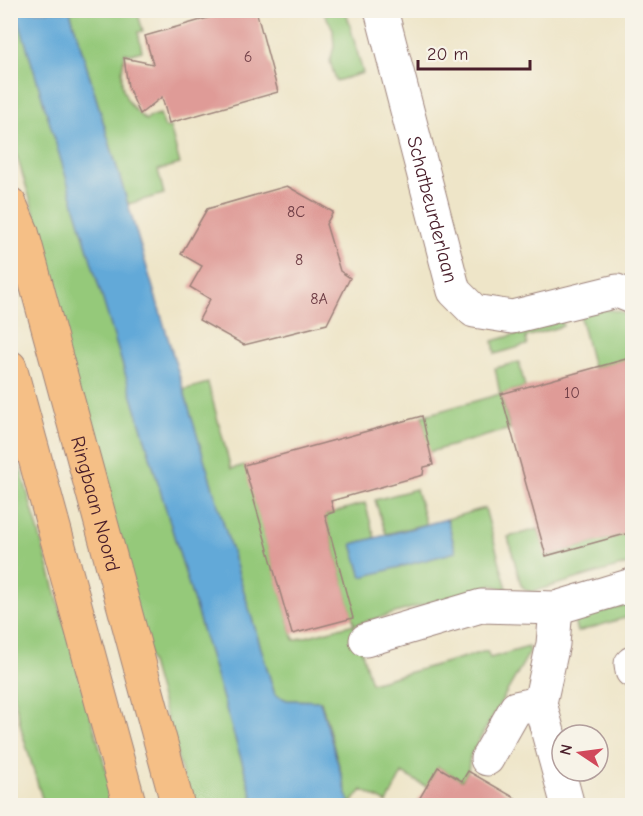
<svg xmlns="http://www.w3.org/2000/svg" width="643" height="816" viewBox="0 0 643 816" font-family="'Comic Neue',sans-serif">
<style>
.green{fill:#95c97a;stroke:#707452;stroke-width:1.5}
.water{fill:#62a9d8;stroke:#566482;stroke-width:1.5}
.building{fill:#df9b97}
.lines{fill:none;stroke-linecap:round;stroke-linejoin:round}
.minor-casing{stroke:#9c827a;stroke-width:35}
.major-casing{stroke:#9c827a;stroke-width:35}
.minor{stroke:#fff;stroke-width:33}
.major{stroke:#f5bf86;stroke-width:33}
.labels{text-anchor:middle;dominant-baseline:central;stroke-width:6;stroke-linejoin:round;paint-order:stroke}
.number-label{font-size:16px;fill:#6f3e46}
.street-label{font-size:20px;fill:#4a1f2b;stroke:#f7f3e8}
</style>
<rect width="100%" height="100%" fill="#f7f3e8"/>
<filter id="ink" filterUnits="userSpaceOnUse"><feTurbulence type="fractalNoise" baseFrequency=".0167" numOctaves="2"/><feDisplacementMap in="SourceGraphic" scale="12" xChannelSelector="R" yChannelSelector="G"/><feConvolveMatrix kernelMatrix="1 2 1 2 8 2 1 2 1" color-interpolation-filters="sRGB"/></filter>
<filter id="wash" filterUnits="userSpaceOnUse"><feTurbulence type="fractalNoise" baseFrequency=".008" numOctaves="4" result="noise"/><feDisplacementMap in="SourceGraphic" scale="24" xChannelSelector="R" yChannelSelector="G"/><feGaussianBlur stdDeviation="1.35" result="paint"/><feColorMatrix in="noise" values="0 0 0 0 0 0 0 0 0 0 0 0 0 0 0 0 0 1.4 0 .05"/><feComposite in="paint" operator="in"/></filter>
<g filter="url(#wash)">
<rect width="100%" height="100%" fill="#eee5c8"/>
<g class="green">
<polygon points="16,10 255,805 191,805 57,329 46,251 11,137 10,11"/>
<path d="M 70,11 L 137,11 L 143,31 L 138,32 L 142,51 L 131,54 L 125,53 C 118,83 121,101 146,120 L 149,117 L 160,114 L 165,128 L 170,127 L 180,164 L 158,170 L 164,194 L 128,204 Z"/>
<polygon points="320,11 346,11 363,73 336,81 330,61 334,47 333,30 325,14"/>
<polygon points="601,309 619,311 632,317 632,358 593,368 580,316"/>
<polygon points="562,321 563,326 526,337 527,345 495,354 493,341"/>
<polygon points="519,362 525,387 501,394 510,429 426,453 426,436 422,416 500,394 495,368"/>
<polygon points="208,383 231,469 245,465 294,640 354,624 325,515 365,503 375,538 352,544 362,577 456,551 447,519 485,508 507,589 491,585 354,625 371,683 487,651 490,658 528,647 529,653 470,756 468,771 462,781 438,767 427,787 402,773 387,803 362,790 350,805 321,701 287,700 275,695 183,390"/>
<polygon points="10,431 116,805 44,805 22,732 10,678"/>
<polygon points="416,489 426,524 386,534 375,500"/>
<polygon points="538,529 547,556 632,532 632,563 531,592 526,590 521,585 508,537"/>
<polygon points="632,603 632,616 577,632 574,620"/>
</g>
<g class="water">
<polygon points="16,11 70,11 275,695 287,700 320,701 350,805 255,805"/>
<polygon points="447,519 456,552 362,577 352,544"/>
</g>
<g id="blocks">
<g class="building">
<polygon points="236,10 256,10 278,92 169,123 162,97 140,114 128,87 124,58 153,64 145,36"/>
<polygon points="287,186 333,212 326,224 340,271 350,278 327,324 244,345 199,320 210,299 190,287 202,266 181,254 207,209"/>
<polygon points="633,357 633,532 546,556 501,394"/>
<polygon points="422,416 433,465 424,467 423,475 331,501 334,512 325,515 353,618 292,634 244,465"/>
<polygon points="438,767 462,781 468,771 529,806 415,806"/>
</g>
</g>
</g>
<g filter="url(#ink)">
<use href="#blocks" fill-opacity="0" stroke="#9c827a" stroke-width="1.5"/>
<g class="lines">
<defs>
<g id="minor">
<path id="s1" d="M 381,10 L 454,291 L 474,311 L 512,317 L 617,291 L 632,297"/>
<polyline points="556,608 553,644 540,703 568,806"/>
<polyline points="366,640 481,606 556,608 632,585"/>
<polyline points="632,663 631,664 632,671"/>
<polyline points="487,759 516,708 540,703"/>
</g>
<g id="major">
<path id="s2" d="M 10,204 L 22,232 L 178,806"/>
<polyline points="10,367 130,806"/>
</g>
</defs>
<use href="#minor" class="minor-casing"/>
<use href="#major" class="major-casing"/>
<use href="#minor" class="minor"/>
<use href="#major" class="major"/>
</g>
</g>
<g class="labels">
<g class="number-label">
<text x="248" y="57">6</text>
<text x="296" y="212">8C</text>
<text x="299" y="260">8</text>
<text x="319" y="299">8A</text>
<text x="572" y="393">10</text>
</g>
<g class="street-label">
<text stroke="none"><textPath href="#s1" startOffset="206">Schatbeurderlaan</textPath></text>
<text stroke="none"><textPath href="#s2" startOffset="312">Ringbaan Noord</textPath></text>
</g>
</g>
<rect width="643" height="816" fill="none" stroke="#f7f3e8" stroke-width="36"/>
<g transform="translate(580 753) rotate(283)"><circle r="28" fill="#f7f3e8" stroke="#b29e9c" stroke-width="1.5"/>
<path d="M0-4.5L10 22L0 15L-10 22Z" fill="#d1495b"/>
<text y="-9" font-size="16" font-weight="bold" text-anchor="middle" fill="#4a1f2b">N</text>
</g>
<path d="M418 60v9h112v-9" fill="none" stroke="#4a1f2b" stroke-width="3"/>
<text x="427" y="60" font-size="18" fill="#4a1f2b" stroke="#f7f3e8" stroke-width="4.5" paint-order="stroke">20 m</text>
</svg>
